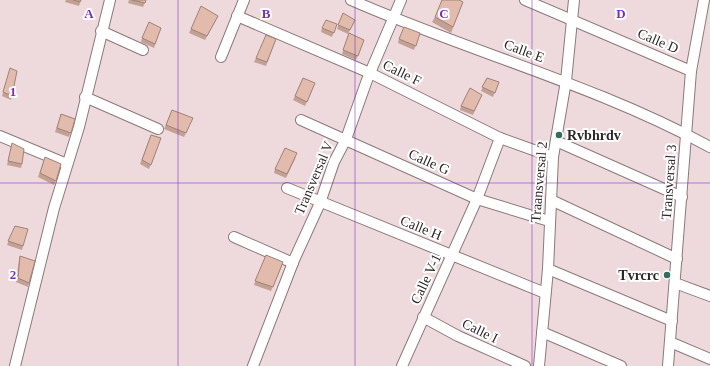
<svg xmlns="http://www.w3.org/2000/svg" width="710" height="366" viewBox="0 0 710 366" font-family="Georgia,serif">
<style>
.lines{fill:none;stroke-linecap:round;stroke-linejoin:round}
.minor-casing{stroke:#8b797b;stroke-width:12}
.minor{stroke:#fff;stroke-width:10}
.wall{fill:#c2a194}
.building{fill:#e2bbac;stroke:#9e8378}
.grid{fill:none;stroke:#7b2cbf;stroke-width:1;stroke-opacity:0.55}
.poi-dot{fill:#316e5b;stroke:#fff;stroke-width:1.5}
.labels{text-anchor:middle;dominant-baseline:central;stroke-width:4;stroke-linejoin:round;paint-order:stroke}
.street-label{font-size:14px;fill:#2e2627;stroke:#fff}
.poi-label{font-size:14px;font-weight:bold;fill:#2e2627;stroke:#fff;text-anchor:start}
.grid-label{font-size:13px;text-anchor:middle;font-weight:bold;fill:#7b2cbf;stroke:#fff;stroke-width:4;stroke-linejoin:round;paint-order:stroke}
</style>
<rect width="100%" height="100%" fill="#eed9dc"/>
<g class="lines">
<defs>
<g id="minor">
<path d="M 351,0 C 470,52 596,85 710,147"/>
<polyline points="525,0 691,71"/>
<polyline points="237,16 370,73 500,138 553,157"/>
<polyline points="101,31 143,50"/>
<polyline points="221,57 244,0"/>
<polyline points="85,97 158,129"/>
<polyline points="301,120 477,199 549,221"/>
<polyline points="0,136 67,164"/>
<polyline points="556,141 682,197"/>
<polyline points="287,188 545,293"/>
<polyline points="551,200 677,259"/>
<polyline points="234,237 293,263"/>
<polyline points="548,269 672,321"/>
<polyline points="675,283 710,296"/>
<polyline points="423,317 458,336 525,366"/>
<polyline points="542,332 621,366"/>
<polyline points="670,342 710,359"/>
<polyline points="15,366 54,208 79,127 110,0"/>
<polyline points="253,366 294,260 320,203 334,162 346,139 367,80 401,0"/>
<polyline points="402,366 477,199 500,138"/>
<polyline points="539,366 548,269 553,157 566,81 574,0"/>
<polyline points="668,366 691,71 704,0"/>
</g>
</defs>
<use href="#minor" class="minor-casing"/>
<use href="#minor" class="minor"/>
</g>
<g class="wall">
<polygon points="66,0 81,0 79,6 65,2"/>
<polygon points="129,0 146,0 143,7 128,3"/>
<polygon points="463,2 451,33 432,22 435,17"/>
<polygon points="343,13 353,24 348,34 337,29"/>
<polygon points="218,16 216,20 205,40 189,33 191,29"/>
<polygon points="337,24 332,37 321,32 322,28"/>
<polygon points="161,28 154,48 141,42 142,38"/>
<polygon points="349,33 364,40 356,60 342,54"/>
<polygon points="420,33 414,50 398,43 399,39"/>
<polygon points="276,39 266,66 254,62 256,58"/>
<polygon points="9,72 12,96 11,100 2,96"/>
<polygon points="487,78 499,82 493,97 481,91"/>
<polygon points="315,83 305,106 293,100 295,96"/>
<polygon points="482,95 473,115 460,110 461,106"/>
<polygon points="172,110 191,122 184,137 164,129"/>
<polygon points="61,114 75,119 69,137 55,132"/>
<polygon points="151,135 161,138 149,169 140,164"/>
<polygon points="12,143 22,164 21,168 7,165"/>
<polygon points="45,157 61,164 54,185 38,177"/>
<polygon points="296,157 286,178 274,173 275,169"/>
<polygon points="15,226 23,246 22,250 7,245"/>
<polygon points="266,255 282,266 271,291 254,285"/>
<polygon points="20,256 29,283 28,287 16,282 19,260"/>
</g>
<g class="building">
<polygon points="73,0 81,0 80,2"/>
<polygon points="132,0 146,0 145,3"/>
<polygon points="442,0 459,0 463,2 453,27 435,17"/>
<polygon points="201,6 218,16 207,36 191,29"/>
<polygon points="343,13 355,20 350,30 338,25"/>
<polygon points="326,20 337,24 334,33 322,28"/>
<polygon points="149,22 161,28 155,44 142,38"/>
<polygon points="404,27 420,33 416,46 399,39"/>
<polygon points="349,33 364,40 358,56 343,50"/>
<polygon points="266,35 276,39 267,62 256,58"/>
<polygon points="10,68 17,71 12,96 3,92"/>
<polygon points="303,78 315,83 307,102 295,96"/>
<polygon points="487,78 499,82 495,93 482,87"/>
<polygon points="470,88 482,95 474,111 461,106"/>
<polygon points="172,110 193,118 186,133 166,125"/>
<polygon points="61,114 75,119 71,133 57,128"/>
<polygon points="151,135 161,138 151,165 142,160"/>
<polygon points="12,143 24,149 22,164 8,161"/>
<polygon points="285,148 297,153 287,174 275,169"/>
<polygon points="45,157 61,164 56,181 40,173"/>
<polygon points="15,226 28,229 23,246 8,241"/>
<polygon points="266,255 283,262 273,287 255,281"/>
<polygon points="20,256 35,261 29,283 18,278"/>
</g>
<path class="grid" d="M 178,0 L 178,366M 355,0 L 355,366M 532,0 L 532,366M 0,183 L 710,183"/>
<g class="poi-dot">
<circle cx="559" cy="135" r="4"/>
<circle cx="667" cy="275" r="4"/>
</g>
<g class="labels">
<g class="street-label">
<text transform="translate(658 41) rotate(23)">Calle D</text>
<text transform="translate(524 51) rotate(20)">Calle E</text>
<text transform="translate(402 73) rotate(26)">Calle F</text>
<text transform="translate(429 162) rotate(24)">Calle G</text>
<text transform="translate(314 178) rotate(-67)">Transversal V</text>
<text transform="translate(539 182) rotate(-85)">Traansversal 2</text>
<text transform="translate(669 182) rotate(-86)">Transversal 3</text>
<text transform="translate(421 228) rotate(22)">Calle H</text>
<text transform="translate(426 279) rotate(-65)">Calle V-1</text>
<text transform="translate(480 331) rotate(26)">Calle I</text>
</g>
<g class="poi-label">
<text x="567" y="135">Rvbhrdv</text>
<text x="659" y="275" text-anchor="end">Tvrcrc</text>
</g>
</g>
<g class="grid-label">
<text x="89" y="18">A</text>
<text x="266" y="18">B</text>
<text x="444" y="18">C</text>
<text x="621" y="18">D</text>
<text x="13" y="96">1</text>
<text x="13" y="279">2</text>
</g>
</svg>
